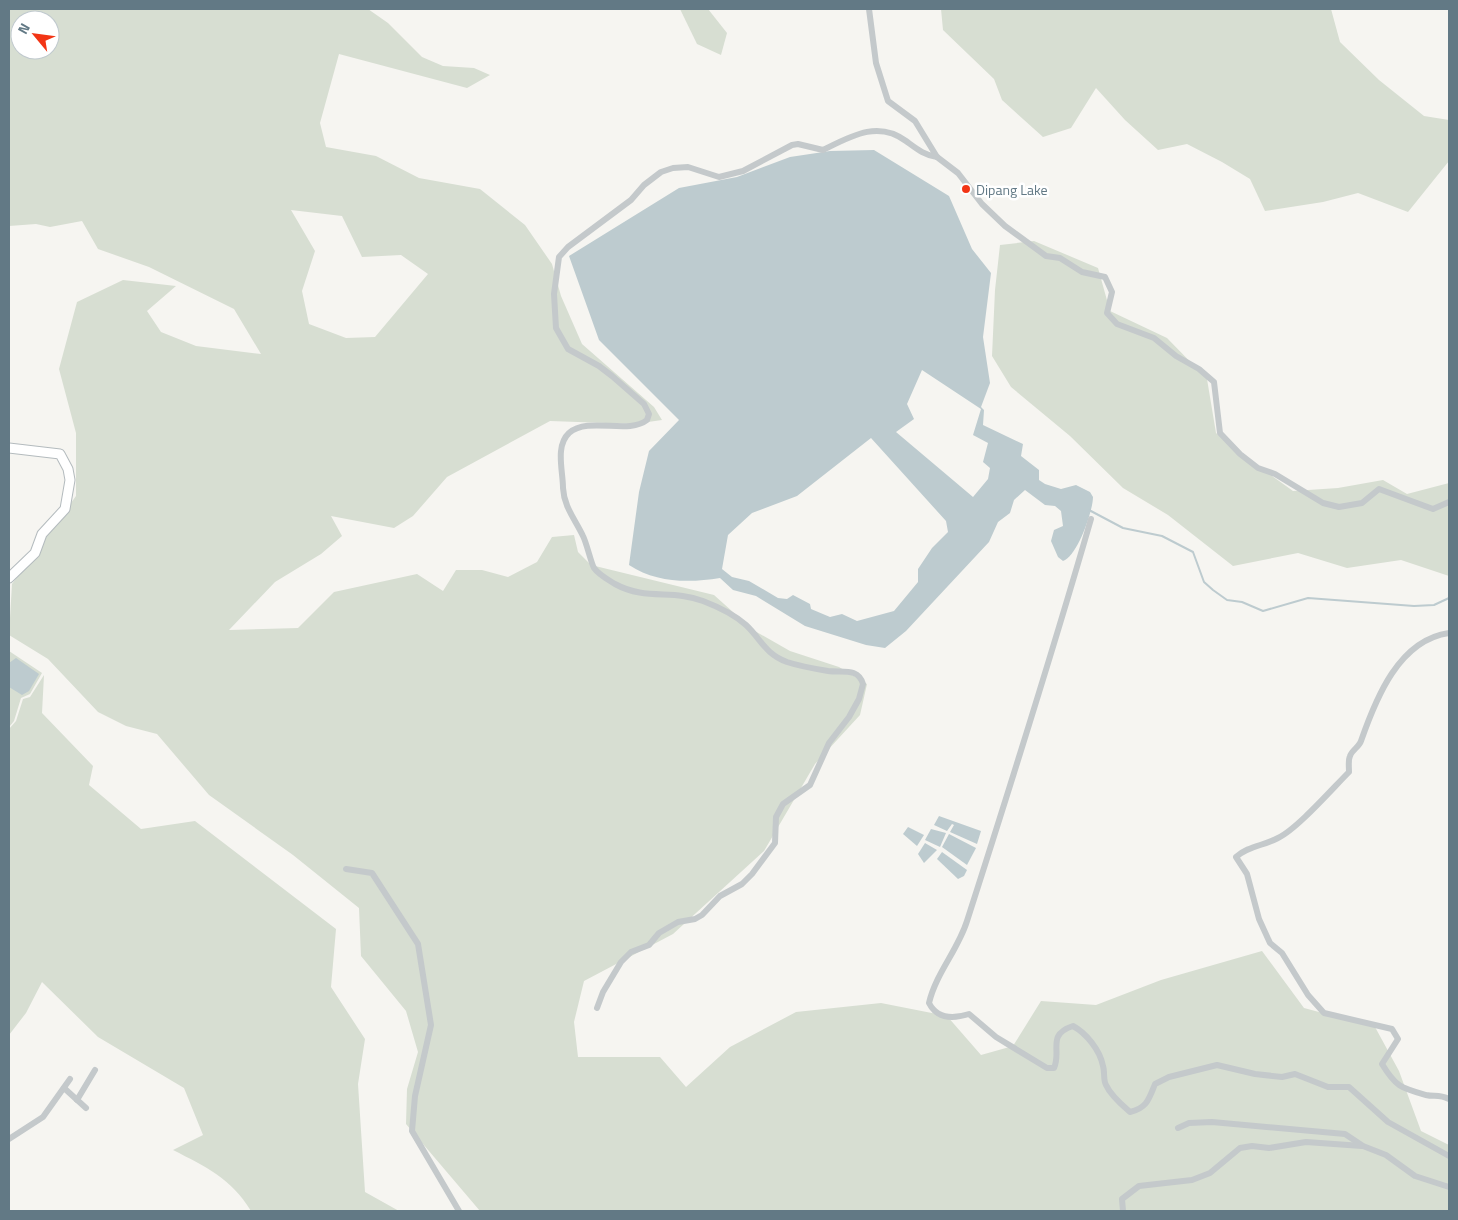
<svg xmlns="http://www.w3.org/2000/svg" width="1458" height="1220" viewBox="0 0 1458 1220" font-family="'Titillium Web',sans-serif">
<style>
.green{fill:#d7ded2;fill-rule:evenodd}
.water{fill:#bdcbcf;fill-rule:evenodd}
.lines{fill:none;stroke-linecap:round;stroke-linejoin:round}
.stream{stroke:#bdcbcf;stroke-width:2}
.secondary-casing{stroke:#b4bbbe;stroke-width:11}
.minor{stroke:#c4c9cb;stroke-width:6}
.secondary{stroke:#fff;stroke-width:9}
.poi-dot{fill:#f23515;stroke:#fff;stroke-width:2}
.labels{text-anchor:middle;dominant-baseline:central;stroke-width:5;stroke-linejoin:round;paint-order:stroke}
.poi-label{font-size:14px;fill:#627985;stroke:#fff;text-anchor:start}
</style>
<rect width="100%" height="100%" fill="#f6f5f1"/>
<g class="green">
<path d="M 9,9 L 368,9 L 388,23 L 422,57 L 443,66 L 474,68 L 490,75 L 467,88 L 339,54 L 320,123 L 326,147 L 376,156 L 419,178 L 480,189 L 525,225 L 552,264 L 561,296 L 582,344 L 654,407 L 662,420 L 634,424 L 550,421 L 447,477 L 413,516 L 394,528 L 331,516 L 342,536 L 321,554 L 275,582 L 229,630 L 298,628 L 334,592 L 417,574 L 443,591 L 456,570 L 482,570 L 508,577 L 537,562 L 552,537 L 574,535 L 578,552 L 591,565 L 714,595 L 753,630 L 790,651 L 839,667 L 867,684 L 860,715 L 815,764 L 764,851 L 673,934 L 584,981 L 574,1022 L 578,1057 L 660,1057 L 686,1087 L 730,1047 L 796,1012 L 881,1003 L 947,1016 L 981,1055 L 1013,1046 L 1041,1001 L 1096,1005 L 1161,980 L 1262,951 L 1304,1008 L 1375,1027 L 1399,1071 L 1421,1131 L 1449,1145 L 1449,1211 L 480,1211 L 406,1124 L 407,1089 L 418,1052 L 406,1011 L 361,956 L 359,908 L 293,855 L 209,795 L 157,734 L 126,726 L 98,712 L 48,659 L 9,635 L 12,584 L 76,496 L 76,433 L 59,369 L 77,302 L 123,280 L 176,286 L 147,311 L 161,332 L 196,346 L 261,354 L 234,309 L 149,267 L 98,249 L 82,221 L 50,227 L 36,224 L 9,226 ZM 20,20 L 50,20 L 50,50 L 20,50 ZM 291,210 L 342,216 L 362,257 L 401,255 L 428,274 L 375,337 L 346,338 L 309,324 L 302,291 L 315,251 Z"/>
<polygon points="680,9 708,9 727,33 721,55 697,44"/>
<polygon points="941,9 1331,9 1340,42 1379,80 1424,116 1449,120 1449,161 1408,212 1358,193 1323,202 1265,211 1250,179 1222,162 1187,144 1158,150 1125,120 1096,88 1071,128 1043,137 1002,100 994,79 943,30"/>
<polygon points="1034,241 1098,268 1110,311 1167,338 1207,379 1216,433 1250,460 1293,491 1338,488 1383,480 1407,494 1449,483 1449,576 1401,560 1347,568 1298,553 1233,566 1168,515 1123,488 1070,436 1011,387 992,356 995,290 1000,245"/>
<polygon points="9,651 42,673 30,694 21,698 14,721 9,727"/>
<path d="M 44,675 L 42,713 L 93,766 L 89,785 L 141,829 L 195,821 L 336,929 L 331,987 L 365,1039 L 358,1084 L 365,1192 L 399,1211 L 251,1211 C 231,1178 206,1167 173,1150 L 203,1135 L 184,1088 L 98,1037 L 42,982 L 26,1013 L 9,1035 L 9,729 L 16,721 L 23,699 L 30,697 Z"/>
</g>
<g class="water">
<path d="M 874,150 L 949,196 L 972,249 L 991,273 L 983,337 L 990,383 L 981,407 L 984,410 L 983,425 L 1023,444 L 1021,456 L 1039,470 L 1039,480 L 1045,484 L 1061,489 L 1076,485 L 1090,492 L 1093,497 C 1093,511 1077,557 1063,561 L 1058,557 L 1051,541 L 1054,530 L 1063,526 L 1061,511 L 1055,506 L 1045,505 L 1025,490 L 1014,500 L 1010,513 L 998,522 L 989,542 L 906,631 L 885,648 L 866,645 L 805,626 L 756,596 L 733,590 L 720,578 C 689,583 656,583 629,565 L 639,492 L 649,451 L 679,420 L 599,340 L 569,256 L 679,188 L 737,177 L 790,157 L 830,151 ZM 922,370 L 981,409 L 973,435 L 988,443 L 983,462 L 990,468 L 988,479 L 973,497 L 896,432 L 914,419 L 907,404 ZM 871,438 L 946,521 L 948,532 L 932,548 L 918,569 L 918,582 L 894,611 L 857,621 L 842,614 L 830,617 L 811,609 L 810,604 L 793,595 L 787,599 L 778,598 L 749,581 L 732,577 L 722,569 L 728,535 L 752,513 L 797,496 Z"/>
<polygon points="16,658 39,674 29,691 22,695 9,687 9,663"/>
<polygon points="939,816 981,831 977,844 950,832 954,825 952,824 947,831 934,825"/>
<polygon points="908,827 924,835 917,846 903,834"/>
<polygon points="931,829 946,833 940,847 925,840"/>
<polygon points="949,834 976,848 967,865 942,847"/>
<polygon points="925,843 937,850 924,863 918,854"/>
<polygon points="942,852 967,870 964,876 958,879 937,859"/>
</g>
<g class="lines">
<polyline class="stream" points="1089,510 1123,528 1162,536 1193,552 1204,582 1213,590 1227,600 1242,602 1263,611 1308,598 1414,606 1434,605 1449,598"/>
<defs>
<polyline id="secondary" points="9,448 60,454 68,469 70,480 65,509 42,534 35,553 9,578"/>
</defs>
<use href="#secondary" class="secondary-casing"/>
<g class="minor">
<polyline points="869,9 876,63 888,101 915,121 937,157 958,173 982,204 1005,226 1046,256 1060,258 1082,272 1105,277 1112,292 1107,313 1117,324 1154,338 1176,356 1199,369 1214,382 1220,433 1240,454 1258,468 1275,474 1323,503 1339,507 1362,503 1379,489 1433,509 1449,502"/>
<path d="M 1091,519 C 1052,654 1010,787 967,921 C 958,950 936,973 929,1003 C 937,1019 953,1019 969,1014 L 996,1037 L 1047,1068 L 1054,1068 C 1062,1050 1046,1035 1073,1026 C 1086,1033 1100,1050 1103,1066 C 1105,1072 1103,1080 1106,1085 C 1111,1096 1122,1105 1130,1112 C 1147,1108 1149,1099 1155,1084 L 1169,1077 L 1217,1065 L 1255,1074 L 1282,1077 L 1295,1074 L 1328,1087 L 1349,1087 L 1388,1122 L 1449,1156"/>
<path d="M 1449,633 C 1399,640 1376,698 1361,741 C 1359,747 1352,750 1350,756 C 1348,760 1349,767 1349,772 C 1332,789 1297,829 1278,838 C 1263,846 1248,846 1236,857 L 1247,874 L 1259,919 L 1270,943 L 1282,953 L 1308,995 L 1324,1013 L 1392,1029 L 1398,1039 L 1382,1064 C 1396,1087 1401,1088 1426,1095 C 1434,1097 1439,1094 1449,1099"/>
<polyline points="346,869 372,873 418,944 431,1025 415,1096 412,1131 459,1211"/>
<path d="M 597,1008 L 603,992 L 621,962 L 631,952 L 649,945 L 659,933 L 678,922 L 695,919 L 702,915 L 720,896 L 742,884 L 752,874 L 775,843 L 776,817 L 783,804 L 810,785 L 829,743 L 849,717 L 859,699 L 863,684 C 858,667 842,673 828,671 C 816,669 799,666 787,662 C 765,654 761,639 746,625 C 735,615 716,606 703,601 C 672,589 646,601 615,584 C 607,579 599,575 594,568 C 591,563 587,544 583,536 C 575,519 564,507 563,488 C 563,471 555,446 569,433 C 589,416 628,435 647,420 L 649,414 L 644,404 L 612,376 L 599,366 L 568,349 L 556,328 L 554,294 L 559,257 L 568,247 L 631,200 L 644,185 L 661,172 L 673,168 L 688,167 L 719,177 L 743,171 L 792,145 L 798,144 L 823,150 C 851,136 878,120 906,141 C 917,149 924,155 937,157"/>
<polyline points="64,1088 86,1108"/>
<polyline points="77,1100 95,1070"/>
<polyline points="1178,1128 1189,1123 1212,1122 1345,1134 1363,1146 1386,1155 1415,1176 1449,1187"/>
<polyline points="9,1139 43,1117 70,1079"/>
<polyline points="1123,1211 1122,1199 1139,1186 1192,1180 1210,1173 1240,1148 1252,1146 1269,1148 1306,1142 1362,1146"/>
</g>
<use href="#secondary" class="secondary"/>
</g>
<circle class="poi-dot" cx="966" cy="189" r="5"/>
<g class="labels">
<g class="poi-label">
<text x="976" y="189">Dipang Lake</text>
</g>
</g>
<rect width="1458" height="1220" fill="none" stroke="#627985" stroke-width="20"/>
<g transform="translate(35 35) rotate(299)"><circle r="24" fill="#ffffff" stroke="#c0c9ce"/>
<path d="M0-4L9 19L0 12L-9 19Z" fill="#f23515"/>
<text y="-8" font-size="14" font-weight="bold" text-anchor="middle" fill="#627985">N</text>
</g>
</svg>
